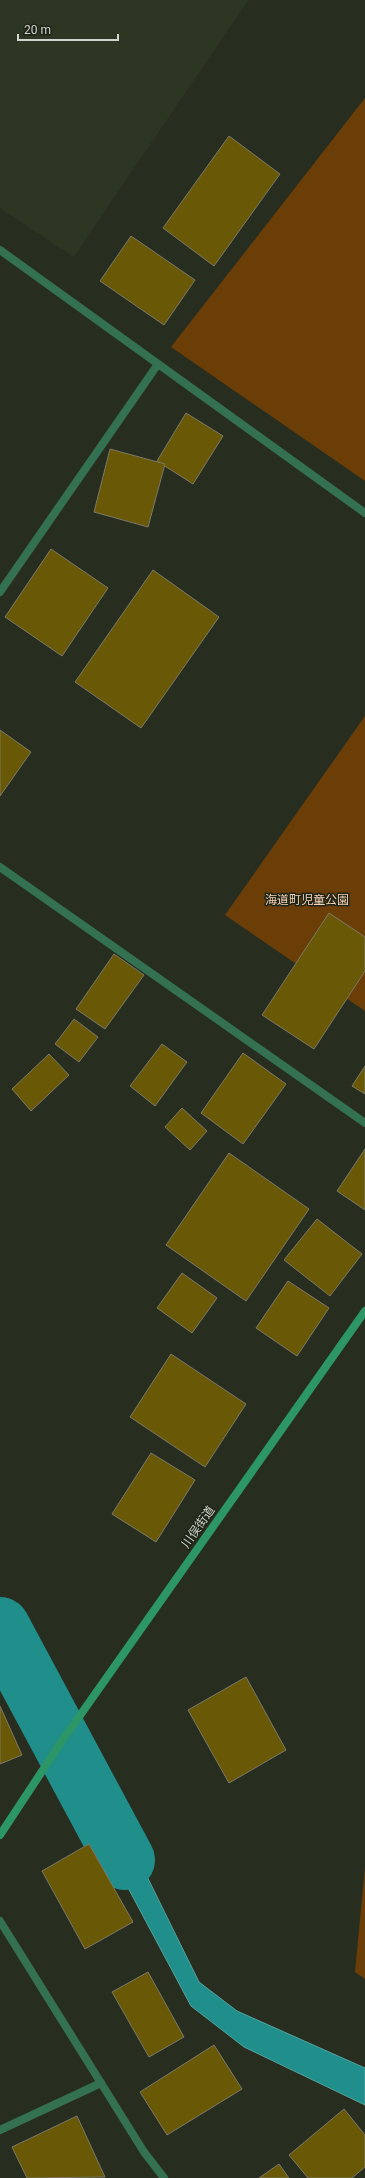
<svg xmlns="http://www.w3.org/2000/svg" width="365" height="2178" viewBox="0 0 365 2178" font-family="Roboto,'Noto Sans JP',sans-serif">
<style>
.built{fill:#2d3622}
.green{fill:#6b3e08}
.water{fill:#208e8a;stroke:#55a39e}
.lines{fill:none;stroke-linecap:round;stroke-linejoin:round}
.river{stroke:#208e8a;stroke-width:60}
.building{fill:#695805;stroke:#7d7968}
.street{stroke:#347052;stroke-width:8}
.secondary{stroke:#2c9667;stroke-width:8}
.labels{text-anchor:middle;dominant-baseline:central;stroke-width:3;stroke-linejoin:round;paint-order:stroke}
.park-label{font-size:12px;fill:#f8d3b4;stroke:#1e2417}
.street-label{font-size:12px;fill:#d1d5cd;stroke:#1e2417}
</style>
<rect width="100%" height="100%" fill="#272e20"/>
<polygon class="built" points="0,0 248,0 74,257 0,208"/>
<g class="green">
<polygon points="365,98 365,481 171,347"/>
<polygon points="365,716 365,1011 225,915"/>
<polygon points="365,1867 365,1979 355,1972"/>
</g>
<g class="water">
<polygon points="0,1605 42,1681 20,1711 0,1672"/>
<polygon points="97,1775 199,1982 237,2011 365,2068 365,2105 244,2047 191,2006 78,1794"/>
</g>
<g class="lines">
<polyline class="river" points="0,1627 125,1860"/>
</g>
<g class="building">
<polygon points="229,136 280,174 214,266 163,228"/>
<polygon points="131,236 195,280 164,325 100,281"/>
<polygon points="186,413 223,436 193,484 157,461"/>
<polygon points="110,449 165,464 148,527 94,512"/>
<polygon points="51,549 108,588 62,656 5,617"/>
<polygon points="153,570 219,617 141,728 75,682"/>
<polygon points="0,730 31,752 0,796"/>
<polygon points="329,913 365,937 365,971 314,1049 262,1015"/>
<polygon points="114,954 144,975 105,1029 76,1009"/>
<polygon points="74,1019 98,1037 79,1062 55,1044"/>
<polygon points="162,1044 187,1062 155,1106 130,1086"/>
<polygon points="243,1053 286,1084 243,1144 201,1113"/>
<polygon points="49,1054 69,1075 31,1111 12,1089"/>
<polygon points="365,1066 365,1094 352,1086"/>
<polygon points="182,1108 207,1131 190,1150 165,1127"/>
<polygon points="365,1149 365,1210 337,1191"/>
<polygon points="229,1153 309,1209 246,1301 166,1245"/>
<polygon points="317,1219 362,1254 330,1296 284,1260"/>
<polygon points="182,1273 217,1298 192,1333 157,1308"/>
<polygon points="288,1281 329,1308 297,1356 256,1328"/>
<polygon points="171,1354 246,1404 205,1467 130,1417"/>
<polygon points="151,1453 195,1480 156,1542 112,1514"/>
<polygon points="246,1677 286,1750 229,1783 188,1710"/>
<polygon points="0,1706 22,1755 0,1764"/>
<polygon points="89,1844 133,1922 85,1949 42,1871"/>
<polygon points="148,1972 184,2037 149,2057 112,1992"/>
<polygon points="214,2045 242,2089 167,2135 140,2092"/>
<polygon points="344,2109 365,2135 365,2167 352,2178 308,2178 289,2155"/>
<polygon points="77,2116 105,2177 27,2178 12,2147"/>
<polygon points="279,2164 289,2178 259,2178"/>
</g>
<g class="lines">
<g class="street">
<polyline points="0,250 365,513"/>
<polyline points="0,592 158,364"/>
<polyline points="0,867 365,1123"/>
<polyline points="0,1921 144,2152 164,2178"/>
<polyline points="0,2130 101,2083"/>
</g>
<polyline class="secondary" points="0,1835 62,1741 365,1311"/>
</g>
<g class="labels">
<g class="park-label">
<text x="307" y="900">海道町児童公園</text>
</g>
<g class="street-label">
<text transform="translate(198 1527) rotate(-55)">川俣街道</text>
</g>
</g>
<path d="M18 34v6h100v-6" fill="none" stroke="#d1d5cd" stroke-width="2"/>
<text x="24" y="34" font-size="12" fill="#d1d5cd" stroke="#1e2417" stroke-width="3" paint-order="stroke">20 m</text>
</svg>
